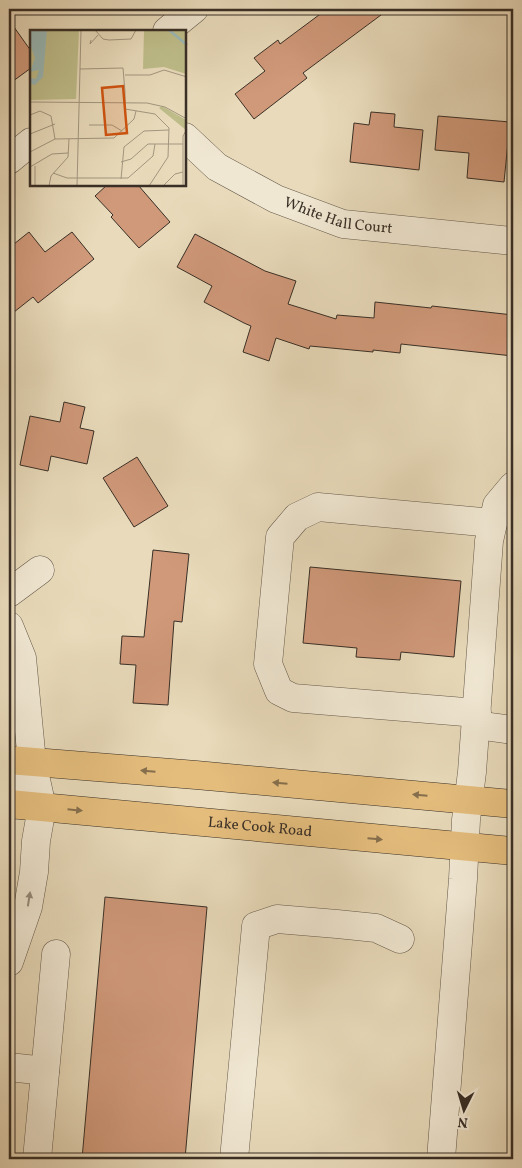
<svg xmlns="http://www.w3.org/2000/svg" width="522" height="1168" viewBox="0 0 522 1168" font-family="Vollkorn,serif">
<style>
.building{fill:#d0997a;stroke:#392f26}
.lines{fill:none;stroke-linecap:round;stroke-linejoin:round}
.minor-casing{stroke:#655a4b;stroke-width:29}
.major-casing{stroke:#392f26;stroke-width:29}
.minor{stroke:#f0e7d2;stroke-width:28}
.major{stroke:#e4bd7d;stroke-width:28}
.oneway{fill:#866f4d}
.oneway2{fill:#948b7c}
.labels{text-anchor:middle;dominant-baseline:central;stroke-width:5;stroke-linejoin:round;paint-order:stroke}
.street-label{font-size:15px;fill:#392f26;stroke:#f0e7d2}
.inset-river{fill:none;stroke:#99b9b7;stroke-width:2.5}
.inset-road{fill:none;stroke:#a2967f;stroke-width:1}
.view{fill:#ce5310;fill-opacity:0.15;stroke:#ce5310;stroke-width:2.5}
.inset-edge{fill:none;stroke:#392f26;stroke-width:2.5}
</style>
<rect width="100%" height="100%" fill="#e8daba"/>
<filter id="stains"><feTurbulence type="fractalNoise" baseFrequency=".004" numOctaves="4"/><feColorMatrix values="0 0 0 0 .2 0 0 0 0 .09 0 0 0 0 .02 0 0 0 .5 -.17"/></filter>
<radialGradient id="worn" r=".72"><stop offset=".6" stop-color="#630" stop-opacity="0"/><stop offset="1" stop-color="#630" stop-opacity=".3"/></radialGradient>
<g class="building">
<polygon points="327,9 389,9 303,73 307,78 254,119 235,94 265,71 254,58 278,40 280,44"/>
<polygon points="9,20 31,51 31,68 9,84"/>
<polygon points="371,112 395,114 394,127 423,130 419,170 350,162 354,123 369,125"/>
<polygon points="438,116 510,122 504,182 467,178 469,153 435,150"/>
<polygon points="107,185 138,185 170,222 139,248 111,217 113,215 95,196"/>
<polygon points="29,232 45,252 72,232 94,259 38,303 33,297 9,316 9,248"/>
<polygon points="195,234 265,271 296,281 288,304 336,319 337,315 374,318 375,302 431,308 432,306 513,315 513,356 401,344 400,353 373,350 373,352 310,346 309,349 276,338 269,361 243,352 251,326 244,323 204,302 212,286 177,267"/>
<polygon points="64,402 85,407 80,428 94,431 87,464 51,456 48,471 20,465 30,416 60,422"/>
<polygon points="137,457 168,506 134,527 103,478"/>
<polygon points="153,550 189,554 182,622 174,621 168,705 133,703 136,665 120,664 122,636 144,637"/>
<polygon points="310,567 461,581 454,657 401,652 400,660 356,657 357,648 303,643"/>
<polygon points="105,897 207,907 185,1159 82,1159"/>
</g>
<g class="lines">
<defs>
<g id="minor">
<polyline points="167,31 194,9"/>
<path id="s1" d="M 185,137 L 217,167 L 276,199 L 343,224 L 513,241"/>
<polyline points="9,160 31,142"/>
<polyline points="9,593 40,570"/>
<polyline points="9,626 22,658 32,762 42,807 36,841 34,872 28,907 9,962"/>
<polyline points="477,713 293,698 279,691 268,664 280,537 297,517 318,507 493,523"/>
<polyline points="476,725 513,730"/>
<polyline points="9,796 32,762"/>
<polyline points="9,1067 45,1071"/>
<polyline points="37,1159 56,954"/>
<polyline points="234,1159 256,926 277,919 337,924 376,928 400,939"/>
<polyline points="441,1159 463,879 466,820 472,772 489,541 497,505 513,486"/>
</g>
<g id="major">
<polyline points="9,760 196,775 513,804"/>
<path id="s2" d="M 9,804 L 513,851"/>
</g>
</defs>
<use href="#minor" class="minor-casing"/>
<use href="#major" class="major-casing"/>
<use href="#minor" class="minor"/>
<use href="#major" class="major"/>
</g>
<defs><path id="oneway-solid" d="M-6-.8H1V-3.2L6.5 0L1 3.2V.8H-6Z" transform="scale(1.25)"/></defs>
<g class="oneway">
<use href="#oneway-solid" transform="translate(148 771) rotate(-175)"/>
<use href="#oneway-solid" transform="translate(280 783) rotate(-175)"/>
<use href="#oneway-solid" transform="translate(420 795) rotate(-175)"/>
<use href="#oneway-solid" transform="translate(75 810) rotate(6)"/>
<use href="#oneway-solid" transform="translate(375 839) rotate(5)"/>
</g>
<use class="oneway2" href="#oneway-solid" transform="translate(29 899) rotate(-81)"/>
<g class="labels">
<g class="street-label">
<text stroke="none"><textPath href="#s1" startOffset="176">White Hall Court</textPath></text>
<text stroke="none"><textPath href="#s2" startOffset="252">Lake Cook Road</textPath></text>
</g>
</g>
<g transform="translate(30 30)">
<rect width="156" height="156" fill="#e8daba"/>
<path d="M 0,0 L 49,0 L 46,69 L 0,70 ZM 114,0 L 156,0 L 156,44 L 134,37 L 113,39 ZM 132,76 L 156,90 L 156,100 L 129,78 Z" fill="#bebd8a"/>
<path d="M 1,0 L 17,0 L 13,47 L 5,55 L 0,54 L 0,48 L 6,49 L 9,40 L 0,42 L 5,28 L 1,17 Z" fill="#99b9b7"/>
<path class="inset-river" d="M 139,0 L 157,15"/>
<path class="inset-road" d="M 65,0 L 73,9 L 79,10 L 101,9 L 106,0M 61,10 L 60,14 L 68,5M 50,39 L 93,38 L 95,62M 95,45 L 120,45 L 134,40 L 157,47M 95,62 L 95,79 L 125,84 L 139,98 L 138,127 L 119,156M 0,72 L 117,73 L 135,77 L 157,89M 0,85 L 10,81 L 21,86 L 25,109M 59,95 L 82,95 L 92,101M 0,104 L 25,94M 0,122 L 25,109 L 84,108 L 104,89 L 106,81M 91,132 L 101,129 L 118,114 L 153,114M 0,137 L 22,124 L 38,123M 23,143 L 37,148 L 98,148 L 123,126 L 125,114M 91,149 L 94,117 L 114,101 L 139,100M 5,156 L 5,136M 19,156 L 21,146 L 38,127 L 39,109M 47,156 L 51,0M 133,156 L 145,144 L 153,142M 153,156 L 153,106 L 157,99"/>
<path class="view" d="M 93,56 L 97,103 L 76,105 L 72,58 Z"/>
<rect width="156" height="156" class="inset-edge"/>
</g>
<rect width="522" height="1168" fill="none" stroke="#e8daba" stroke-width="30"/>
<rect x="10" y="10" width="502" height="1148" fill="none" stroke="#392f26" stroke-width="2.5"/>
<rect x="15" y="15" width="492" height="1138" fill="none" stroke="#392f26"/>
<g transform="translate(464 1110) rotate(185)" stroke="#f0e7d2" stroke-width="4" paint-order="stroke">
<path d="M0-4L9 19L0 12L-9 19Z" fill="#392f26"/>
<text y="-8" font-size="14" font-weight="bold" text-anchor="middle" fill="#392f26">N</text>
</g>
<rect width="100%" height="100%" filter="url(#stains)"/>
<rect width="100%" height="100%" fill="url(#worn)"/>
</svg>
